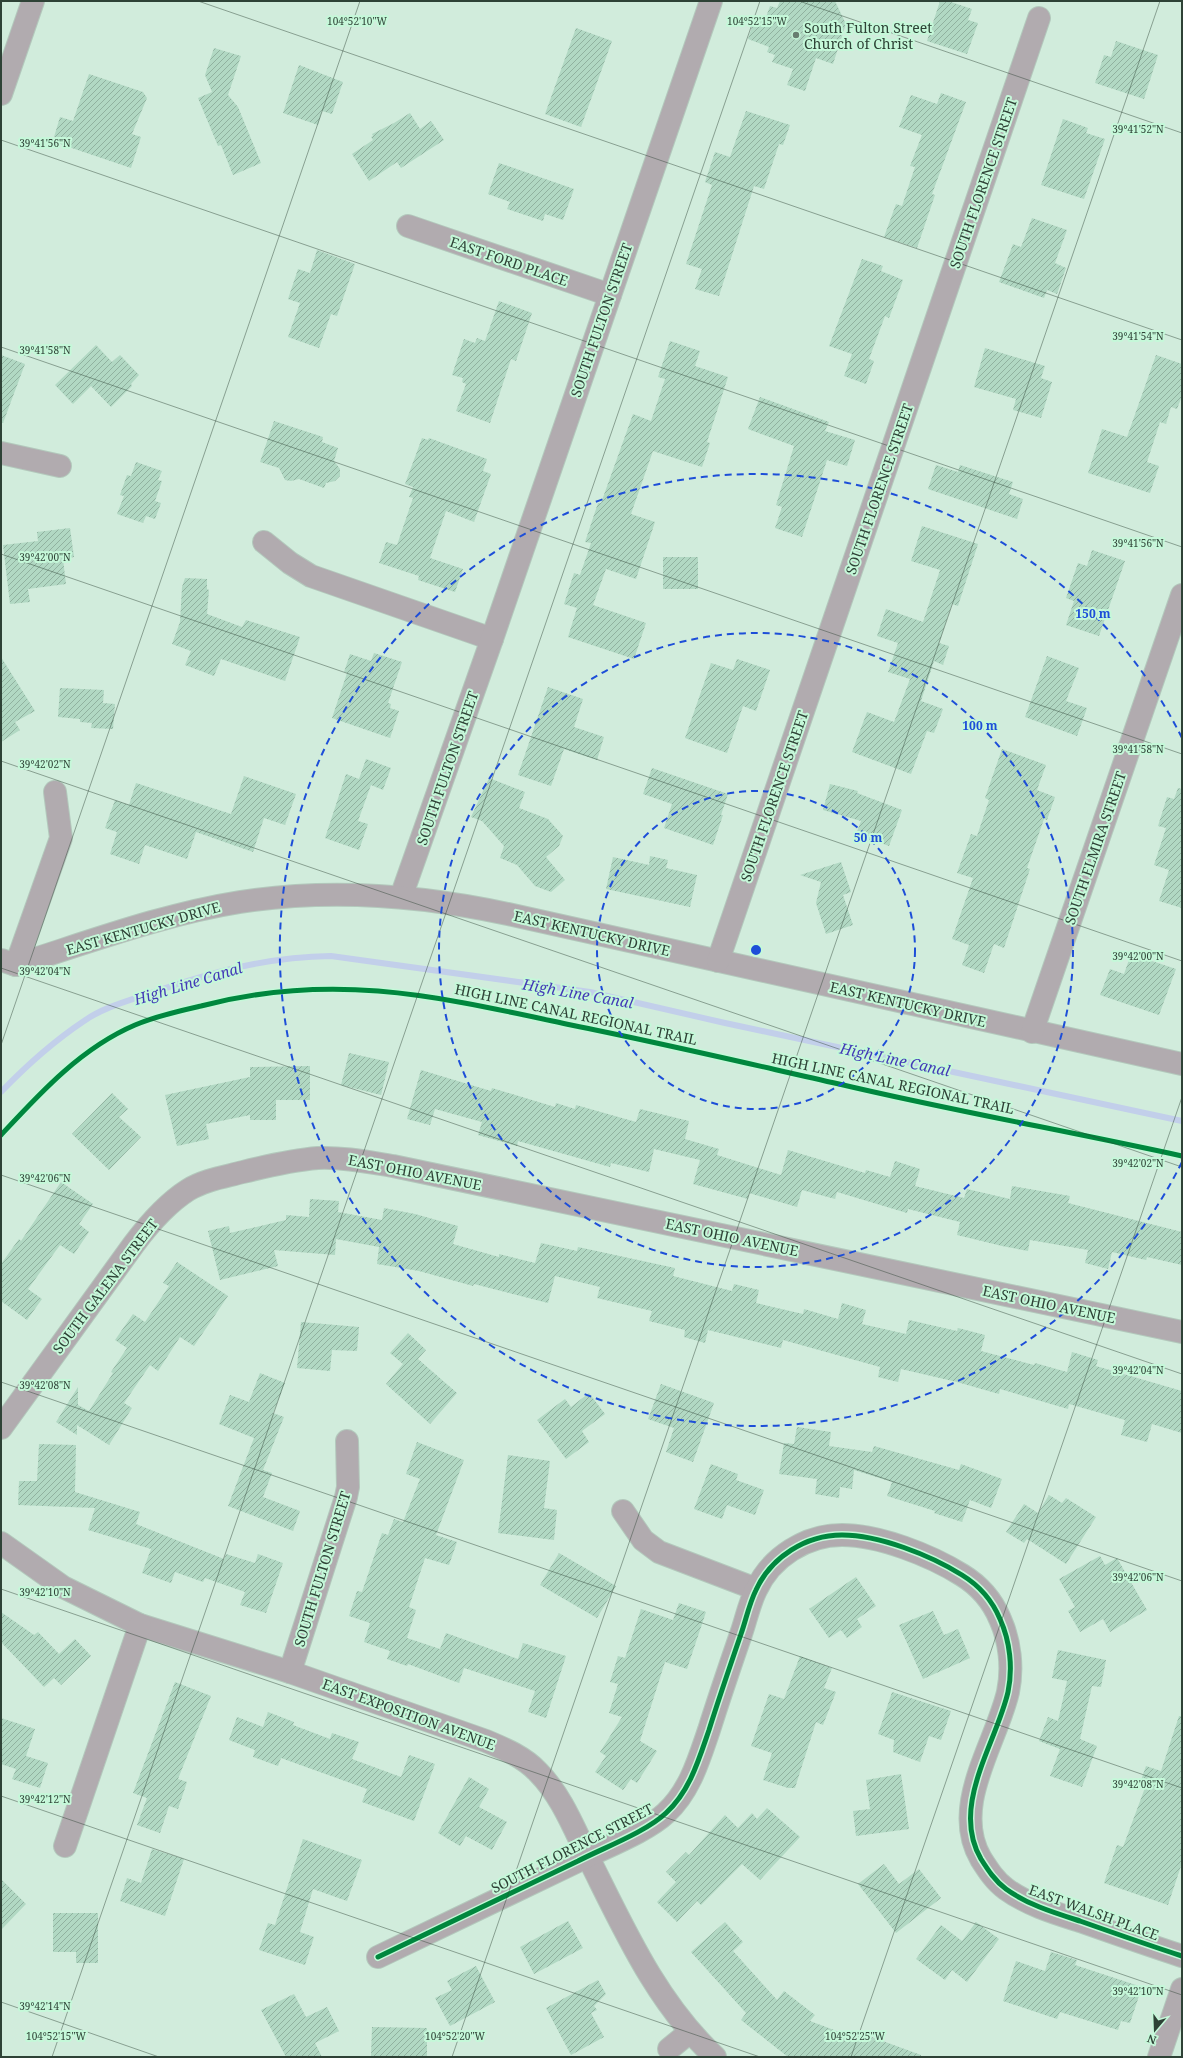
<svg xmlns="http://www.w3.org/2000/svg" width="1183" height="2058" viewBox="0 0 1183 2058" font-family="'Noto Serif',serif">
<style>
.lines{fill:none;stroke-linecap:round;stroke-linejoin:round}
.stream{stroke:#c2cfea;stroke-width:6}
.building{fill:url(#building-hatch)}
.minor-casing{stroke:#b3c8bc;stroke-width:24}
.minor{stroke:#b1abaf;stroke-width:22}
.cycleway-casing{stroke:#c5f8d9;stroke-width:8}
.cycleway{stroke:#00873e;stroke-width:5}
.ticks{fill:none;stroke:#2e4236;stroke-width:1;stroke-opacity:0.45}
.ring{fill:none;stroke:#1d4ed8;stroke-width:2;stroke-dasharray:7 5}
.poi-dot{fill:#677e70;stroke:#c5f8d9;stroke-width:1.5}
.labels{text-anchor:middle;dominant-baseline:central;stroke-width:4;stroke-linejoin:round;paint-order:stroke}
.poi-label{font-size:14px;fill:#2e4236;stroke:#c5f8d9;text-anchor:start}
.street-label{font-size:14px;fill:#2e4236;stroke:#c5f8d9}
.water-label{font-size:15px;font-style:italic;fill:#433ab7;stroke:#c5f8d9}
.ticks-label{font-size:10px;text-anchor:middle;fill:#2e4236;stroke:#c5f8d9;stroke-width:4;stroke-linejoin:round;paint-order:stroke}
.centre{fill:#1d4ed8;stroke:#c5f8d9;stroke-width:2}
.ring-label{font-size:12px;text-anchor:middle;font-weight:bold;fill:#1d4ed8;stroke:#c5f8d9;stroke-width:4;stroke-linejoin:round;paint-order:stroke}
</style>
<defs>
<pattern id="building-hatch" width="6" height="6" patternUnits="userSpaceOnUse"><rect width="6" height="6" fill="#b1d8c3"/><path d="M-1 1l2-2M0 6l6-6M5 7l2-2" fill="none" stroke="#90b19f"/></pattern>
</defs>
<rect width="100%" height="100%" fill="#d1ecdc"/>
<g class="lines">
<path class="stream" d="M 1,1092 C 26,1066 54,1041 84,1021 C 104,1007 128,1001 151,993 C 212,972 266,957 331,956 L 590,992 L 725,1023 L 1182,1121"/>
</g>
<g class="building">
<polygon points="780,1 835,1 846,24 833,64 816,58 805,91 787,85 793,69 772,62 775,55 767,52 769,47 748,39 755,17 765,20 770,6 777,8"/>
<polygon points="940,1 948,1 972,9 968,20 978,23 967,54 927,41"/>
<polygon points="576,28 612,41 581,127 545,114"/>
<polygon points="1116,41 1158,55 1144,99 1095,83 1104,55 1111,57"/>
<polygon points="214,48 241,56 228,95 238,107 261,163 233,175 221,145 218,146 198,98 212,92 205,75"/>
<polygon points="299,65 343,82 332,114 322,111 318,125 283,113"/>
<polygon points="89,74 143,92 147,98 132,134 141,137 131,168 57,143 59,138 54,137 60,117 73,121"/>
<polygon points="941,93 966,102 932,194 935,195 917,248 884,237 896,204 902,206 915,167 910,166 922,135 899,127 911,95 937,104"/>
<polygon points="746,111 790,125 783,145 779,144 764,189 754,186 719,296 695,289 702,269 686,264 712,185 705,182 715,152 730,157"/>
<polygon points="410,113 420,129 431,121 444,140 401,168 397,162 369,181 352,154 373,140 371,137 373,136 372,134 394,123"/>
<polygon points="1063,119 1088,128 1086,133 1105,139 1084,199 1041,185"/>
<polygon points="499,163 574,189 563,220 545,214 543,221 507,209 510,202 488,194"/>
<polygon points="1032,218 1067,230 1055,263 1066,268 1057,294 1047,290 1044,298 999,282 1013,244 1021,247"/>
<polygon points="317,250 355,264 337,316 331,314 319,348 288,337 300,303 288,299 298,269 310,273"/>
<polygon points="862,259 883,266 881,271 903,280 889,318 885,316 869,359 874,361 866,384 844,376 852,354 829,346"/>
<polygon points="499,301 532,313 516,361 511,359 490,423 456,411 466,384 462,382 463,378 452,375 464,339 475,343 477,338 485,341"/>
<polygon points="670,341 700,351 695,366 728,377 707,442 710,443 702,467 653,451 631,514 655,522 636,579 606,569 593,605 646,623 634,659 568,637 577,608 564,604 574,573 580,575 591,543 585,542 598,503 601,503 633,414 651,421 665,379 658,377"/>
<polygon points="96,345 112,362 120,355 139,375 131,384 132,386 111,407 91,386 73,404 55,385"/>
<polygon points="985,348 1045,366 1041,378 1052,382 1041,418 1013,410 1016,399 974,387"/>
<polygon points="1,355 25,364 3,423 1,423"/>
<polygon points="1156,355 1182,364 1182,396 1177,409 1171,407 1166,424 1160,422 1147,462 1159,466 1150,493 1088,473 1102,429 1127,437"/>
<polygon points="760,397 829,422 825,431 855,440 847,466 827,460 802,537 775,528 782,507 776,505 794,446 748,429"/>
<polygon points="274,421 323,437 322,442 338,448 334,461 340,469 340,476 335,481 326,483 324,488 299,479 291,481 285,480 279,468 260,462"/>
<polygon points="422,438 428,440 429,438 487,459 483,471 491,474 474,522 446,511 430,558 463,569 455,592 418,580 419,576 379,563 386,542 397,545 413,498 409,497 413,487 405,484"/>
<polygon points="136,462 162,471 158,480 162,481 155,501 161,503 155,519 146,516 143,523 117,514 124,496 120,495 127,475 131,476"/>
<polygon points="936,465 958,472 960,465 1013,482 1009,494 1023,499 1017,519 928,489"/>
<polygon points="922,526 978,544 958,606 952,604 939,643 949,646 943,665 934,661 921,701 943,709 934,733 927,731 911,774 852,752 867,712 894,722 910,679 888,672 898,643 877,636 886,609 923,622 940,570 911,561"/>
<polygon points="70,528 74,557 63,559 66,584 28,589 30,602 10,604 3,545 38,541 37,532"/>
<polygon points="1092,550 1125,561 1099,636 1066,625 1074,601 1066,598 1078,563 1087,566"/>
<rect x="663" y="557" width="35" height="32"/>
<polygon points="185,578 207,579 207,589 209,590 207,614 242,627 246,620 300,637 285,681 221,659 214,676 185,665 191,651 172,644 180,622 182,587"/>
<polygon points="374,653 402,662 388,703 391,704 390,708 399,711 390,738 332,718 347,673 344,672 350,654 371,661"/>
<polygon points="1047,656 1079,668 1066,701 1087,708 1077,736 1025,717"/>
<polygon points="1,657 35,711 15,722 20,730 1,742"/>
<polygon points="737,659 770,670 756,711 743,706 727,753 685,738 711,663 733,670"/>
<polygon points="548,687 583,699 574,727 604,737 597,760 564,749 551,786 518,775"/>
<polygon points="60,688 104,690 103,703 115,704 113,729 91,728 92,723 80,722 80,719 58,717"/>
<polygon points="1002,749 1046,765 1037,790 1055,797 1047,820 1044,819 1027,868 1030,869 1004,948 994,944 984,973 962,965 969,945 952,939 973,878 957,873 971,834 977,836 989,800 985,798"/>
<polygon points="366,759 391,768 383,790 371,785 358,821 368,824 359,850 325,838 346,774 359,779"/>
<polygon points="652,768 728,794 721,815 723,815 713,845 664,828 672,804 643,794"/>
<polygon points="244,776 296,794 285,825 264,818 253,852 196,832 187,859 145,845 139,864 110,854 117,832 105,828 115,800 129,805 136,783 231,814"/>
<polygon points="489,778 525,792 519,808 548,819 563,836 559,846 546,857 565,880 551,892 535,886 517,865 500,858 504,846 482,821 471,817"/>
<polygon points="830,784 858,791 857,793 902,810 889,846 856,834 861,821 823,810"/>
<polygon points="1178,788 1182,789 1182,908 1159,901 1169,870 1154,865 1166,828 1158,826 1167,797 1174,799"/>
<polygon points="650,856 668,860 666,868 697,875 690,907 606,889 613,857 649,865"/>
<polygon points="841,862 851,892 843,895 853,925 826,934 816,903 821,882 800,875"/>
<polygon points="1131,954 1176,969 1159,1015 1100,995 1110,969 1124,974"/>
<polygon points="349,1053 389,1062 381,1095 341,1085"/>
<polygon points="310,1066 310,1100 276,1100 276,1120 250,1120 250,1115 206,1124 209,1139 177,1146 165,1095 250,1077 250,1067"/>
<polygon points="421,1070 491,1091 492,1088 555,1107 556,1103 575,1109 576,1105 636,1122 640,1109 689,1121 685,1139 719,1149 717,1155 781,1175 788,1150 865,1173 866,1170 890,1177 895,1161 920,1169 915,1186 964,1198 967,1189 1010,1199 1012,1186 1070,1196 1068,1203 1182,1232 1182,1265 1147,1257 1146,1260 1112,1252 1108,1269 1085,1263 1088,1250 1030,1240 1028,1251 1002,1246 957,1235 960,1222 908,1209 907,1213 837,1192 835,1199 802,1190 797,1207 749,1193 748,1199 693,1184 700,1160 654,1149 649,1172 611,1163 610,1167 518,1141 517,1146 478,1135 482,1122 435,1109 430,1125 407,1119"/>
<polygon points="112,1093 128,1109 119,1117 141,1137 109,1170 72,1134"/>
<polygon points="61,1182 93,1204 79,1224 89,1232 74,1254 60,1245 28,1289 42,1299 27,1320 1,1301 1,1264 19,1239 21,1241"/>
<polygon points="310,1199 339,1201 338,1212 382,1220 384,1208 415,1214 458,1226 453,1244 499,1257 499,1254 535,1263 541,1243 577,1251 578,1247 675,1268 673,1276 732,1291 734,1284 759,1290 756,1303 803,1314 804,1309 838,1319 842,1303 866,1310 862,1324 906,1334 909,1320 957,1331 958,1328 985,1335 981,1351 1034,1365 1035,1363 1067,1372 1072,1352 1098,1360 1096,1366 1182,1391 1182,1433 1152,1424 1147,1442 1121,1435 1125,1420 1069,1404 1068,1409 1000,1389 999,1394 957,1382 901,1369 898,1382 878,1377 880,1367 783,1340 781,1348 708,1330 705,1343 684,1337 685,1330 649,1321 652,1311 597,1298 600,1287 555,1276 548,1303 474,1284 473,1286 419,1271 377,1264 379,1247 336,1239 335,1255 274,1250 278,1266 220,1280 208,1231 229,1226 230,1233 286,1220 286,1215 309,1217"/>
<polygon points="177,1262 228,1296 194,1346 180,1337 158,1371 150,1365 124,1403 132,1408 109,1445 77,1425 77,1435 56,1422 78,1387 78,1405 89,1411 113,1373 111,1372 127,1348 115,1340 133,1314 145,1322 169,1286 163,1283"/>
<polygon points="301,1322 359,1327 357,1351 332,1350 330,1371 297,1368"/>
<polygon points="408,1333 426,1350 418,1359 457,1393 430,1424 386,1384 403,1364 390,1353"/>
<polygon points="260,1373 285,1383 273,1413 284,1417 263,1470 272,1473 263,1497 300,1511 293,1531 228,1506 254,1438 219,1424 230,1395 249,1402"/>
<polygon points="661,1384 714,1403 693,1462 666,1452 674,1428 648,1419"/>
<polygon points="589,1393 605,1414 582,1431 589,1442 566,1459 537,1420 565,1399 571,1407"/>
<polygon points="797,1427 831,1432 829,1446 872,1452 874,1446 959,1470 961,1464 1002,1479 991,1508 970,1500 962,1522 934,1513 935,1511 887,1496 892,1482 854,1470 852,1489 840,1487 839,1498 815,1494 817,1479 779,1474 784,1443 794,1444"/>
<polygon points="417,1442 464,1460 436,1535 457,1542 449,1565 425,1558 409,1607 416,1610 407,1638 440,1649 446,1633 518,1659 523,1643 566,1656 546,1718 528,1712 535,1691 464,1668 459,1683 408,1664 407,1666 387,1659 390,1651 364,1642 370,1623 349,1616 357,1591 362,1592 382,1533 388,1535 394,1519 403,1522 420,1479 406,1474"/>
<polygon points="39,1444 76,1445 75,1492 140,1512 136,1524 224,1559 226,1554 255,1563 258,1554 283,1563 266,1613 240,1605 245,1592 205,1578 203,1582 175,1572 171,1583 142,1573 151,1549 88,1530 95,1508 18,1505 19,1481 37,1481"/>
<polygon points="508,1455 550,1461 544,1508 557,1510 554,1540 498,1533"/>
<polygon points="711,1464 738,1474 736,1480 764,1490 755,1515 727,1505 722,1519 694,1509"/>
<polygon points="1049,1495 1062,1503 1066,1498 1096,1517 1066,1564 1027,1539 1024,1543 1006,1532 1024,1504 1038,1513"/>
<polygon points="559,1553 616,1586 597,1618 540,1585"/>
<polygon points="1100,1556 1105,1565 1117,1558 1147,1610 1110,1632 1103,1619 1080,1632 1068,1611 1075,1607 1059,1579"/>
<polygon points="856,1577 876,1606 857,1619 862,1627 847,1638 841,1630 829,1638 809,1609"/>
<polygon points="679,1603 706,1612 687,1669 665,1662 640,1741 657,1751 637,1783 631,1779 623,1790 595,1772 606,1756 600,1752 622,1717 609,1713 618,1684 610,1682 618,1656 625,1658 641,1609 673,1620"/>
<polygon points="933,1611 944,1635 958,1629 970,1658 923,1679 899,1625"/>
<polygon points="1,1612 34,1635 38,1632 59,1654 75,1639 91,1656 61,1685 54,1678 44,1687 1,1642"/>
<polygon points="1058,1650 1106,1660 1101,1687 1092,1686 1080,1739 1097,1746 1082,1787 1050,1776 1060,1749 1039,1741 1048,1717 1058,1721 1067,1681 1052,1678"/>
<polygon points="800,1656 832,1668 824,1688 836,1692 823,1725 816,1722 795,1788 788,1788 763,1780 772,1753 751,1746 769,1694 784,1699"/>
<polygon points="175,1682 211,1696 178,1779 187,1782 178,1809 169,1806 160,1833 137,1825 147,1798 133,1793"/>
<polygon points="892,1692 951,1711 941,1740 929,1736 920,1762 893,1752 894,1740 878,1734"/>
<polygon points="268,1712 294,1722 293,1725 330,1739 332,1733 359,1742 352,1759 401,1777 409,1755 435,1764 414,1821 362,1802 367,1789 281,1758 278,1766 253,1757 255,1750 229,1740 237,1717 263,1727"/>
<polygon points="1179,1716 1182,1716 1182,1863 1168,1905 1104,1883 1117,1845 1123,1847 1146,1785 1140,1783 1146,1766 1161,1771"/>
<polygon points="1,1718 35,1729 26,1756 48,1763 40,1788 12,1779 16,1769 1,1764"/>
<polygon points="901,1774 909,1829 856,1836 853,1811 870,1809 866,1780"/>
<polygon points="469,1777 489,1789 479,1807 507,1822 492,1850 466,1836 460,1846 438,1833"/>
<polygon points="767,1808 800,1837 760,1880 742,1864 701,1905 697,1901 677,1922 657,1902 676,1882 666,1872 686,1852 689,1855 725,1815 738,1828 752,1813 757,1819"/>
<polygon points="303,1839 362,1860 347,1901 313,1889 300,1932 314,1937 305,1965 259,1950 268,1923 275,1925"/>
<polygon points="152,1849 184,1859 165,1916 120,1901 127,1878 141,1883"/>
<polygon points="884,1864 899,1884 919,1869 941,1898 896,1933 858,1884"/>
<polygon points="1,1879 26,1904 1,1930"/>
<polygon points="53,1913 98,1913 98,1963 76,1963 76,1952 53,1952"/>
<polygon points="568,1921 583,1948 534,1974 520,1947"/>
<polygon points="725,1922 743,1942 733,1951 777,2000 784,1991 815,2015 810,2021 866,2042 869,2036 921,2055 921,2057 788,2057 741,2020 746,2013 691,1952"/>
<polygon points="976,1922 999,1939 967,1982 952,1970 945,1980 916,1959 941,1925 962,1941"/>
<polygon points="1051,1952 1077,1960 1075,1965 1142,1987 1130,2023 1121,2021 1118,2030 1060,2012 1057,2019 1003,2001 1016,1961 1045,1971"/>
<polygon points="476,1966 495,2002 450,2026 435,1998 452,1990 447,1981"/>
<polygon points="598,1980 606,1994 594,2006 597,2010 591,2013 604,2037 571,2055 546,2008"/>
<polygon points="294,1994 306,2017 327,2007 339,2031 315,2043 322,2057 286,2057 261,2010"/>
<polygon points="372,2027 427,2028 427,2057 371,2057"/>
</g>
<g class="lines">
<defs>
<g id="minor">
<polyline points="1,94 33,1"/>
<polyline points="408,226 610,295"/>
<polyline points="1,453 60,466"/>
<polyline points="264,542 290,563 311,576 492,639"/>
<polyline points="401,897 492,639 711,1"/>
<path d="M 1,960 L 16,965 C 89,942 164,914 240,902 C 330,888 420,895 508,914 L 1182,1064"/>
<polyline points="718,961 1039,18"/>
<polyline points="16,965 61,838 55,792"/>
<polyline points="1032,1032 1182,595"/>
<path d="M 1,1428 L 134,1244 C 149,1224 166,1204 188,1190 C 204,1180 224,1177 243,1172 C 267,1166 292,1160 318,1158 C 343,1157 368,1162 393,1166 L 1182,1332"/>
<polyline points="623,1511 643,1540 659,1552 756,1589"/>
<path d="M 1,1543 L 63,1587 L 140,1625 L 290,1672 L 486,1741 C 505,1749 524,1757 538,1772 C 562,1796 575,1831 590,1861 C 625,1931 657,2003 715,2057"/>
<polyline points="290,1672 346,1497 348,1487 347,1441"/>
<polyline points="65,1846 140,1625"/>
<path d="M 378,1957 C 444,1925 511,1893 578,1861 C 603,1848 646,1832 666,1813 C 690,1791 699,1759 709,1730 C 719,1698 730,1666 741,1634 C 746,1620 749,1604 756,1590 C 771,1557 806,1535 842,1535 C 879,1535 930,1555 962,1575 C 980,1586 992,1600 1000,1619 C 1010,1641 1013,1668 1008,1692 C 996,1744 950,1806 981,1859 C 988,1870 995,1881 1006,1889 C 1028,1905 1055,1913 1080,1921 C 1114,1933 1148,1945 1182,1956"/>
<polyline points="669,2049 690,2032"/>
<polyline points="1159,2057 1182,1989"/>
</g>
</defs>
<use href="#minor" class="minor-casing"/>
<use href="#minor" class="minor"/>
<defs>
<g id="cycleway">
<path d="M 1,1135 C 40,1093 81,1048 135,1025 C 156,1016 179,1011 201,1006 C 335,971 440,997 571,1025 C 661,1043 750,1064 839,1084 C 953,1111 1068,1131 1182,1156"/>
<path d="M 378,1957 C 444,1925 511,1893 578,1861 C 603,1848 646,1832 666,1813 C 690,1791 699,1759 709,1730 C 719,1698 730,1666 741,1634 C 746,1620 749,1604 756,1590 C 771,1557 806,1535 842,1535 C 879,1535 930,1555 962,1575 C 980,1586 992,1600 1000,1619 C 1010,1641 1013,1668 1008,1692 C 996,1744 950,1806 981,1859 C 988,1870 995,1881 1006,1889 C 1028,1905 1055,1913 1080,1921 C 1114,1933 1148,1945 1182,1956"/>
</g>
</defs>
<use href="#cycleway" class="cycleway-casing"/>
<use href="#cycleway" class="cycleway"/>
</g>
<path class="ticks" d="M 198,1 L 1182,340M 799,1 L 1182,133M 1,140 L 1182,547M 1,347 L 1182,754M 1,554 L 1182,961M 1,761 L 1182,1167M 1,968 L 1182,1374M 1,1045 L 360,1M 1,1175 L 1182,1581M 1,1382 L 1182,1788M 1,1589 L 1182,1995M 1,1796 L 760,2057M 1,2002 L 159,2057M 52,2057 L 760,1M 452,2057 L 1160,1M 851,2057 L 1182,1097"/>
<g class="ring">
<circle cx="756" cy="950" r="159"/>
<circle cx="756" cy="950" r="317"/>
<path d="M1182 1162A476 476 0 1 1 1182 738"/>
</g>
<circle class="poi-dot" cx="796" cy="35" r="4"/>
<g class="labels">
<g class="poi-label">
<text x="804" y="27">South Fulton Street<tspan x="804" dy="16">Church of Christ</tspan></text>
</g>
<g class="street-label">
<text transform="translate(983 183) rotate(-71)">SOUTH FLORENCE STREET</text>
<text transform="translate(509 261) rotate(19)">EAST FORD PLACE</text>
<text transform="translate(601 320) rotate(-71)">SOUTH FULTON STREET</text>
<text transform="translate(879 489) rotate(-71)">SOUTH FLORENCE STREET</text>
<text transform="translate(447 768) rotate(-71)">SOUTH FULTON STREET</text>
<text transform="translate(774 796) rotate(-71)">SOUTH FLORENCE STREET</text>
<text transform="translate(1095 848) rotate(-71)">SOUTH ELMIRA STREET</text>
<text transform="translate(143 928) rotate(-16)">EAST KENTUCKY DRIVE</text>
<text transform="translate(592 933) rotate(13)">EAST KENTUCKY DRIVE</text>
<text transform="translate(908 1004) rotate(13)">EAST KENTUCKY DRIVE</text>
<text transform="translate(576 1014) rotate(12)">HIGH LINE CANAL REGIONAL TRAIL</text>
<text transform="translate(893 1083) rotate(12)">HIGH LINE CANAL REGIONAL TRAIL</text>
<text transform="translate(415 1172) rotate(11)">EAST OHIO AVENUE</text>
<text transform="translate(732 1237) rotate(12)">EAST OHIO AVENUE</text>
<text transform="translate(105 1286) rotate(-53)">SOUTH GALENA STREET</text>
<text transform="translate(1049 1304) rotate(12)">EAST OHIO AVENUE</text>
<text transform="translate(322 1569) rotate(-73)">SOUTH FULTON STREET</text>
<text transform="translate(409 1714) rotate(20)">EAST EXPOSITION AVENUE</text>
<text transform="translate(572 1848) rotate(-27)">SOUTH FLORENCE STREET</text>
<text transform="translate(1094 1912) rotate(20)">EAST WALSH PLACE</text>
</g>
<g class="water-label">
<text transform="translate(188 983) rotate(-17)">High Line Canal</text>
<text transform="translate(578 993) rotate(10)">High Line Canal</text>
<text transform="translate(895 1059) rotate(12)">High Line Canal</text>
</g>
</g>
<g class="ticks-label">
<text x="757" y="25">104°52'15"W</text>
<text x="357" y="25">104°52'10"W</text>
<text x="1138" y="133">39°41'52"N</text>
<text x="45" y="147">39°41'56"N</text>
<text x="1138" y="340">39°41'54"N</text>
<text x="45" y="354">39°41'58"N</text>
<text x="1138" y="547">39°41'56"N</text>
<text x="45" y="561">39°42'00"N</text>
<text x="1138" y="753">39°41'58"N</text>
<text x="45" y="768">39°42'02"N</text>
<text x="1138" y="960">39°42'00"N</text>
<text x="45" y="975">39°42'04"N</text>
<text x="1138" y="1167">39°42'02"N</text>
<text x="45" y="1182">39°42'06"N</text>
<text x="1138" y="1374">39°42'04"N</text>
<text x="45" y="1389">39°42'08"N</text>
<text x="1138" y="1581">39°42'06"N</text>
<text x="45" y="1596">39°42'10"N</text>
<text x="1138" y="1788">39°42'08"N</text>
<text x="45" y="1803">39°42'12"N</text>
<text x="1138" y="1995">39°42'10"N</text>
<text x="45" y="2010">39°42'14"N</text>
<text x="56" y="2040">104°52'15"W</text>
<text x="455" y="2040">104°52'20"W</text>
<text x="855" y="2040">104°52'25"W</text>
</g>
<circle cx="756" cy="950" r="6" class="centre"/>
<g class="ring-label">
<text x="1093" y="618">150 m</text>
<text x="980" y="730">100 m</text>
<text x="868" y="842">50 m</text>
</g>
<rect width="1183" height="2058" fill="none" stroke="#2e4236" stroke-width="4"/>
<g transform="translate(1155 2030) rotate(199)" stroke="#c5f8d9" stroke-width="3" paint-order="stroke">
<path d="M0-3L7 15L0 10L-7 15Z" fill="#2e4236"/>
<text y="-6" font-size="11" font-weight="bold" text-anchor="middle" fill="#2e4236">N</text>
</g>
</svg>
